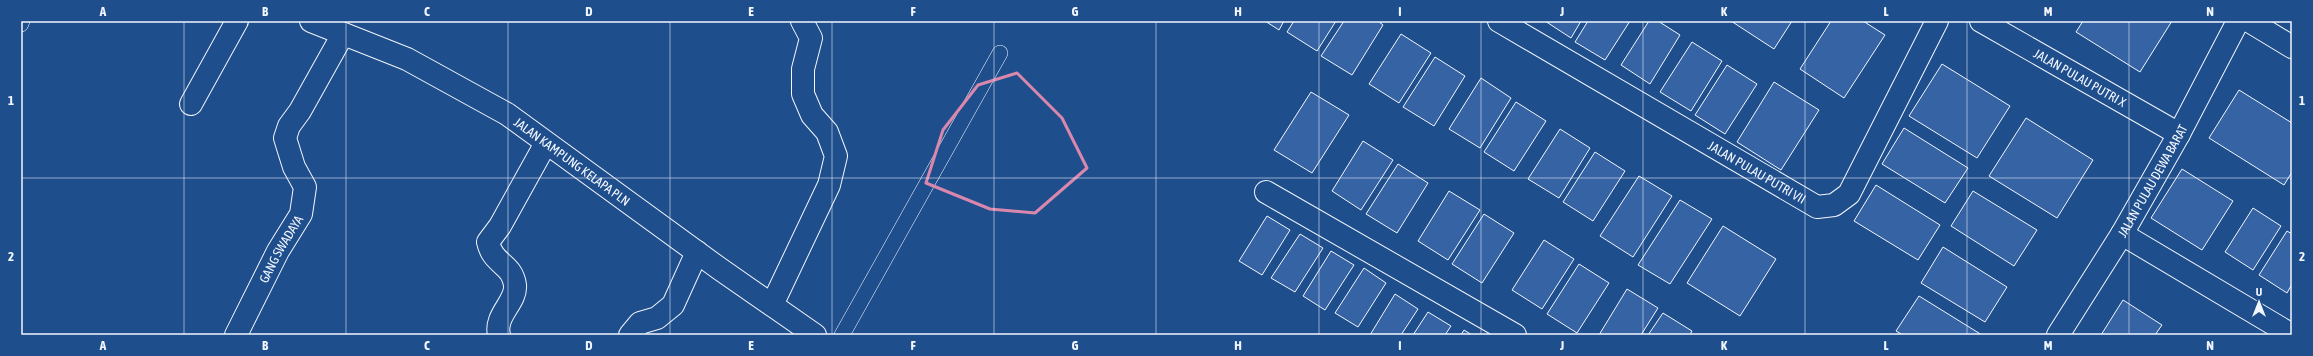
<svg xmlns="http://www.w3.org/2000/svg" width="2313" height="356" viewBox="0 0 2313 356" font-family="'Asap Condensed',sans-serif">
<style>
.building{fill:#3563a3;stroke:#f2f6ff}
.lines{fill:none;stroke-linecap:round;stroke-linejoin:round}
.service-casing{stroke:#f2f6ff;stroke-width:16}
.minor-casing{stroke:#f2f6ff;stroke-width:24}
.service{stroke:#1f4e8c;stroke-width:15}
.minor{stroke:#1f4e8c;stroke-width:22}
.marked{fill:none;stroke:#da87ad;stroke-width:3;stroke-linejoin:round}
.grid{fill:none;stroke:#f2f6ff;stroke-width:1;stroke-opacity:0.55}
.labels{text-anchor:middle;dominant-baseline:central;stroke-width:3;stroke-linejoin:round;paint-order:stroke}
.street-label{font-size:13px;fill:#f2f6ff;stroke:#1f4e8c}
.neatline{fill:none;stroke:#f2f6ff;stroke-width:1.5}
.grid-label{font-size:13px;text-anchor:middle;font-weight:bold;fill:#f2f6ff}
</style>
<rect width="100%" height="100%" fill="#1f4e8c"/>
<g class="building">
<polygon points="1265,21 1284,21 1279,30"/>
<polygon points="1294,21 1336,21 1317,51 1287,32"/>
<polygon points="1344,21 1378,21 1383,25 1352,75 1321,56"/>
<polygon points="1545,21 1581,21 1571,38"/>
<polygon points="1588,21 1630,21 1605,60 1575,42"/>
<polygon points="1649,21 1658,21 1680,35 1650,84 1621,65"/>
<polygon points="1731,21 1792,21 1774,49"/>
<polygon points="1831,21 1863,21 1885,35 1844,98 1800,69"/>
<polygon points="2083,21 2172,21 2140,72 2076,32"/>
<polygon points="1401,34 1431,53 1399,103 1369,84"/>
<polygon points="1692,42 1722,61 1691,111 1660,92"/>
<polygon points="1435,57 1465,76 1434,126 1403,107"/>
<polygon points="1942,64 2010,106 1977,158 1909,116"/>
<polygon points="1727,65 1757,84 1725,134 1695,115"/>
<polygon points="1481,78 1511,98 1480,148 1449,129"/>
<polygon points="1774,82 1819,110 1781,170 1737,142"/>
<polygon points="2239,90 2292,123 2292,172 2284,185 2209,138"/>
<polygon points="1311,92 1349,115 1312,173 1274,150"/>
<polygon points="1516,102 1546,121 1514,171 1484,152"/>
<polygon points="2026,118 2093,160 2057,218 1989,176"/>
<polygon points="1904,128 1968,168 1945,203 1882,164"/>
<polygon points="1560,129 1590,148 1559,198 1528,179"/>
<polygon points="1363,141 1393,160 1361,210 1332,191"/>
<polygon points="1595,152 1625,171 1593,221 1563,202"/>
<polygon points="1398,164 1428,183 1397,233 1366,214"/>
<polygon points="2182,169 2233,201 2202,250 2151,218"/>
<polygon points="1639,176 1672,196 1633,257 1600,236"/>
<polygon points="1876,185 1940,225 1918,260 1854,221"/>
<polygon points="1449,191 1480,210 1448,260 1418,241"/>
<polygon points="1973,191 2037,230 2014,266 1951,226"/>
<polygon points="1680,200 1712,219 1670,284 1638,265"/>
<polygon points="2253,208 2281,226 2253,270 2225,252"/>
<polygon points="1484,214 1514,233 1482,283 1452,264"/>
<polygon points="1267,216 1290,230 1262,275 1239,261"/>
<polygon points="1723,226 1776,259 1740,316 1687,283"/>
<polygon points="2287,231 2292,234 2292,284 2287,293 2259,275"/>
<polygon points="1300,234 1323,248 1295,292 1271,278"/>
<polygon points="1544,240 1574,259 1542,309 1512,290"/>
<polygon points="1943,247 2007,287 1985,322 1921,283"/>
<polygon points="1331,251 1354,265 1325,310 1303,296"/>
<polygon points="1579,264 1609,283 1577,333 1547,314"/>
<polygon points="1364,268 1386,283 1358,327 1335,313"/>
<polygon points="1627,289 1658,308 1641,335 1599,335"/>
<polygon points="1395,294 1418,309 1401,335 1370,335"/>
<polygon points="1919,296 1982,335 1903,335 1896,331"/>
<polygon points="2123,300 2162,325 2155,335 2101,335"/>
<polygon points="1428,312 1451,326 1445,335 1413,335"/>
<polygon points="1663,313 1692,331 1690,335 1648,335"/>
<polygon points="1464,330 1472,335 1461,335"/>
</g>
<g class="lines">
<defs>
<g id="service">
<polyline points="21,24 22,21"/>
<polyline points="842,335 1000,53"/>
</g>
<g id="minor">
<path id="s1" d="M 311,21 L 407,59 L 507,114 L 720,269 L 815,335"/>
<path id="s2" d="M 1499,21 L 1817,207 L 1834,205 L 1849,194 L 1937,21"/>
<path id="s3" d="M 1981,21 L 2179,134"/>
<polyline points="2249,21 2292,47"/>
<polyline points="191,104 237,21"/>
<polyline points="1266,192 1515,335"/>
<polyline points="2122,234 2292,335"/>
<polyline points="772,305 829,185 836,156 827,132 812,115 803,94 803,69 811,38 802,21"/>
<path id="s4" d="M 236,335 L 278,251 L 301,214 L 305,187 L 294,167 L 285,138 L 289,126 L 300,111 L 343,34"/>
<path d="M 499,335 C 494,315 517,302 515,285 C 512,263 493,265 488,242 L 500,226 L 546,143"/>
<polyline points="630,335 640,323 657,318 673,305 697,252"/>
<path id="s5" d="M 2058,335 L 2122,234 L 2179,134 L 2238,21"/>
</g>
</defs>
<use href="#service" class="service-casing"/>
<use href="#minor" class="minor-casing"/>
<use href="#service" class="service"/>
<use href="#minor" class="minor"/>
</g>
<path class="marked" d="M 1017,73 L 1062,118 L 1087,168 L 1035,213 L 990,209 L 926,183 L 943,130 L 978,85 Z"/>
<path class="grid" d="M 184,21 L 184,335M 346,21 L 346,335M 508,21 L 508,335M 670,21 L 670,335M 832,21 L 832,335M 994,21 L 994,335M 1156,21 L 1156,335M 1319,21 L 1319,335M 1481,21 L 1481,335M 1643,21 L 1643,335M 1805,21 L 1805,335M 1967,21 L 1967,335M 2129,21 L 2129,335M 21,178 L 2292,178"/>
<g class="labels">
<g class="street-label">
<text stroke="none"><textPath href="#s3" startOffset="114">JALAN PULAU PUTRI X</textPath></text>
<text stroke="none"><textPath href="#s1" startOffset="298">JALAN KAMPUNG KELAPA PLN</textPath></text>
<text stroke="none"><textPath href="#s2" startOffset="299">JALAN PULAU PUTRI VII</textPath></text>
<text stroke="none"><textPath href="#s5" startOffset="181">JALAN PULAU DEWA BARAT</textPath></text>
<text stroke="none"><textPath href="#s4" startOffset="97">GANG SWADAYA</textPath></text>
</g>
</g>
<rect width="2313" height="356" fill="none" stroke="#1f4e8c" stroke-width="44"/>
<g transform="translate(2259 302)" stroke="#1f4e8c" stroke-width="3" paint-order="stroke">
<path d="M0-3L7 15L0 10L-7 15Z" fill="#f2f6ff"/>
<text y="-6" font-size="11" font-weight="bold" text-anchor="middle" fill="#f2f6ff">U</text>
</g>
<rect x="22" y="22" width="2269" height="312" class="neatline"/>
<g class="grid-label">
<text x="103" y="16">A</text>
<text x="265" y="16">B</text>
<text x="427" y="16">C</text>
<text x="589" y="16">D</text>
<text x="751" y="16">E</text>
<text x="913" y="16">F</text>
<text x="1075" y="16">G</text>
<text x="1238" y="16">H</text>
<text x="1400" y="16">I</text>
<text x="1562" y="16">J</text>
<text x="1724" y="16">K</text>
<text x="1886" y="16">L</text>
<text x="2048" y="16">M</text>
<text x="2210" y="16">N</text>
<text x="11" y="105">1</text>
<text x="2302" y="105">1</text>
<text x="11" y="261">2</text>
<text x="2302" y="261">2</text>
<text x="103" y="350">A</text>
<text x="265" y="350">B</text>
<text x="427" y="350">C</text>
<text x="589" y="350">D</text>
<text x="751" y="350">E</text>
<text x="913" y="350">F</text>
<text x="1075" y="350">G</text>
<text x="1238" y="350">H</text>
<text x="1400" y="350">I</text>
<text x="1562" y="350">J</text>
<text x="1724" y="350">K</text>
<text x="1886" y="350">L</text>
<text x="2048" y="350">M</text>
<text x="2210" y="350">N</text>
</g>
</svg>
